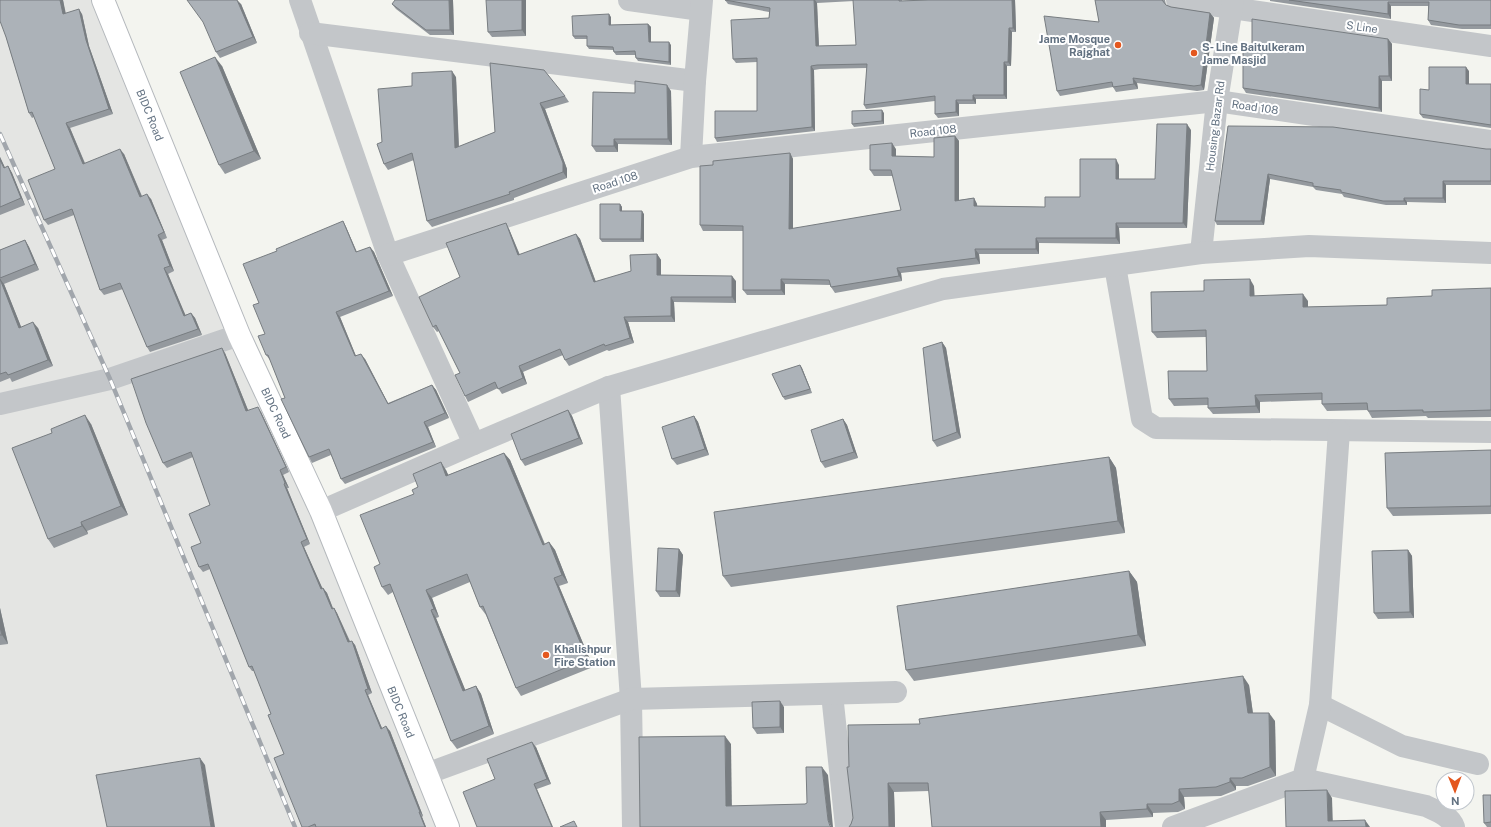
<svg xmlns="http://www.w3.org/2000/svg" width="1491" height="827" viewBox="0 0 1491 827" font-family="'Public Sans',sans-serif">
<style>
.built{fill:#e4e5e3}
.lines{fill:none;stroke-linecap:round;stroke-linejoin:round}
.secondary-casing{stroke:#b5b9bd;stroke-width:24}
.minor{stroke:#c3c6c9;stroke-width:22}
.secondary{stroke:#fff;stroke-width:22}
.rail-casing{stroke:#a1a6ac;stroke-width:4.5}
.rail{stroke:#fff;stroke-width:3;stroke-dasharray:9;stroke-linecap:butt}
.wall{fill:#94999e;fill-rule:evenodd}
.shaded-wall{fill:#787d81}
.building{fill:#acb2b8;stroke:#787d81}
.poi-dot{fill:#e4571e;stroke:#fff;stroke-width:1.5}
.labels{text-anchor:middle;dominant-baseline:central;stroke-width:4;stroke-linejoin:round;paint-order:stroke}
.street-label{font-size:11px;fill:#627181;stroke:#fff}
.poi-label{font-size:11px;font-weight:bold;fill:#627181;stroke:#fff;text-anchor:start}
</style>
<rect width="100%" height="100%" fill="#f3f4ef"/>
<polygon class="built" points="0,0 106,0 453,827 0,827"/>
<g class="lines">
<defs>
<polyline id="secondary" points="103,0 239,335 321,511 448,827"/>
</defs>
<use href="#secondary" class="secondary-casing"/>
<g class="minor">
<polyline points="300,0 388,255 474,444"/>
<polyline points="629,0 701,10"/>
<polyline points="1177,0 1491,46"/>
<polyline points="310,33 695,81"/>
<polyline points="691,157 695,81 702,0"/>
<polyline points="1201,253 1217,101 1233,0"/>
<polyline points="388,255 691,157 1217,101 1491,141"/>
<polyline points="1115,266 1142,419 1156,428 1491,432"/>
<polyline points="609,387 631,699 633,827"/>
<polyline points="0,404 110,379 239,335"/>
<polyline points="321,511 474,444 609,387 943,289 1201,253 1309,246 1491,253"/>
<polyline points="832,694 846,827"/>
<polyline points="1320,705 1402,746 1478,764"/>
<polyline points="426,774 631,699 896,692"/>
<path d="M 1303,779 L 1426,806 C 1436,811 1450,815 1454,827"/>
<polyline points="1173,827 1303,779 1320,705 1339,431"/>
</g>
<use href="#secondary" class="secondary"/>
<defs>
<polyline id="rail" points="0,134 110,379 295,827"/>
</defs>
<use href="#rail" class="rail-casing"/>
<use href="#rail" class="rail"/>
</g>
<g class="wall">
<polygon points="0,0 63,0 65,13 82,14 89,46 113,114 70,128 85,163 124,154 142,196 151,199 167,238 162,240 174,271 168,274 185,315 191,313 195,318 202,335 150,352 147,347 123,289 104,295 100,290 74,215 48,225 44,220 55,169 34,117 32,118 29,113 6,37"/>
<polygon points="453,0 454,35 430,35 396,9 392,4"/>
<polygon points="526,0 526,36 492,37 488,32"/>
<path d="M 725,0 L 902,0 L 902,1 L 928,0 L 1015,0 L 1016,32 L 1012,32 L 1011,66 L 1007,66 L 1007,99 L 976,99 L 976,104 L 959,104 L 959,116 L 938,118 L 935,114 L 935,101 L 866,109 L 864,105 L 867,68 L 820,69 L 814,70 L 815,131 L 717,142 L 715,138 L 757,111 L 757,62 L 736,63 L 733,59 L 769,18 L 769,12 L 728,4 ZM 854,1 L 856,45 L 819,46 L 817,3 Z"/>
<polygon points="1095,0 1165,0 1166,5 1171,7 1210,13 1214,18 1204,90 1197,91 1137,83 1138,89 1116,92 1113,87 1060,96 1057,91 1099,22"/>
<polygon points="1270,0 1491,0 1491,29 1462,29 1431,25 1428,20 1428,6 1391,6 1391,19 1270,1"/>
<polygon points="241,4 257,43 220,58 216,52"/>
<polygon points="611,17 611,25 648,24 651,27 651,42 671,45 671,65 638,61 636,58 635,55 616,55 614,52 613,50 589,49 587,46 587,39 575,39 573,36"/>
<polygon points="1388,39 1392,44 1392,81 1382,81 1382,112 1246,93 1243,88"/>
<polygon points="490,63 565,96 569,102 545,109 567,169 567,178 514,198 514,200 432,227 427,221 414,160 388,170 384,164 382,142 412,86 456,77 459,147 495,132"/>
<polygon points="222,66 261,159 225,174 219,165"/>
<polygon points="1469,71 1469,84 1491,84 1491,128 1423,118 1420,114 1429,90"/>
<polygon points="671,91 672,145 618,144 618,152 596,152 592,146 635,93"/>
<polygon points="884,113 884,124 854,127 852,124"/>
<polygon points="1228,126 1486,149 1491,149 1491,185 1446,185 1446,203 1407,202 1407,205 1386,205 1344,197 1342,194 1316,190 1313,187 1270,179 1264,225 1217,225 1215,221"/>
<polygon points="1191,130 1187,228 1119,228 1120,244 1039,243 1039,254 979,254 980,264 901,273 902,281 835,293 831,287 830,285 785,284 785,295 747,295 743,290 743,231 703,231 700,225 713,165 790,153 793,159 793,229 901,210 893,176 874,176 870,170 896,149 896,156 934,157 955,136 959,141 959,200 974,198 977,204 977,206 1045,207 1080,197 1119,165 1119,179 1155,179"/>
<polygon points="0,157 5,168 8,166 12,173 25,205 0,215"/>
<polygon points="620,204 622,207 622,211 644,214 644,242 602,242 600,239"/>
<polygon points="343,221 346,227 357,252 370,247 374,252 393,296 340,317 356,356 365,359 388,403 432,385 436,390 449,418 428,427 436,447 345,484 341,479 331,455 312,463 309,457 270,360 266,355 265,334 259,303"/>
<polygon points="509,229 520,255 576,234 580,239 596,282 631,271 657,254 661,260 661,275 736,281 736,303 674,302 675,322 628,322 634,343 609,351 607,350 569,366 565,360 563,355 523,372 527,384 502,394 498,388 468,402 465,396 460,373 439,331 437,332 433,327 460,277"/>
<polygon points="25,240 29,247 39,270 4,284 21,327 38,328 53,366 12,382 10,378 0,382 0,250"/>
<polygon points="1254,286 1254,296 1308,301 1308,307 1387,305 1432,296 1491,288 1491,417 1428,418 1426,416 1372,418 1368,411 1368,410 1327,411 1322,404 1322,400 1260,402 1260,413 1213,414 1208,408 1208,405 1174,406 1169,399 1207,371 1206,337 1157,338 1152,332 1204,291"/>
<polygon points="942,342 946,348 961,438 937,447 933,441"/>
<polygon points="225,353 248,410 261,412 289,472 283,475 289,488 287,488 310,544 304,547 322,588 323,588 327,593 333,608 334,608 337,613 350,641 355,645 372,693 368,695 382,728 390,731 423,816 422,817 426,827 302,827 284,754 271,714 254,671 252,671 249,667 210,569 203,572 199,567 201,543 210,505 193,457 167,468 163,463"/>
<polygon points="800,365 802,368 812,393 785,400 783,397"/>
<polygon points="568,410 572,416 583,444 525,466 521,460"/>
<polygon points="694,416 698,422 709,455 677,465 672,459"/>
<polygon points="843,419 847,425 858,458 825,468 821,462"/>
<polygon points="91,424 128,515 87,531 88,534 54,548 48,539"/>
<polygon points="1491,450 1491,514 1393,516 1387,508"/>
<polygon points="504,453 510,460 545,544 549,542 555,550 568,583 559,586 593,667 521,696 516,688 486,615 480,607 470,582 432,598 439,617 436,618 465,690 476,686 481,694 494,734 457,749 451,741 393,592 388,595 382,587 380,564 414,494 418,487 446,470 448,475"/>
<polygon points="1109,457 1116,468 1125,533 731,587 723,576"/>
<polygon points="679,549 683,555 680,597 660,597 656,591"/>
<polygon points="1408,550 1412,556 1414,618 1378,619 1374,613"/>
<polygon points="1129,571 1137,582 1146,646 914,681 906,670"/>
<polygon points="0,608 8,644 0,645"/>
<polygon points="1249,685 1253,713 1275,721 1276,776 1248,786 1236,786 1236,790 1221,796 1184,797 1185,809 1178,812 1153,813 1153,817 1106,820 1106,827 932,827 929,791 894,792 895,827 849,827 851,824 853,818 849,767 920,724"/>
<polygon points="784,707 784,733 757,734 753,728"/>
<polygon points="536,747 551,784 537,789 495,779"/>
<polygon points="1491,795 1491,827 1487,827 1484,823"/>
</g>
<g class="shaded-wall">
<polygon points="60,0 63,0 67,19 63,14"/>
<polygon points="237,0 241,4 257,43 253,37"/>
<polygon points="449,0 453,0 454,35 450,30"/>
<polygon points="522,0 526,0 526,36 522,30"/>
<polygon points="814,0 815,0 817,3 819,50 816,46"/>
<polygon points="1012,0 1015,0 1016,32 1013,28"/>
<polygon points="1388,2 1391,6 1391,19 1388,14"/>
<polygon points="79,9 82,14 89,46 113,114 109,109 86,40"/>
<polygon points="1210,13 1214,18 1204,90 1201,85"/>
<polygon points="609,14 611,17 611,28 609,25"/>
<polygon points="648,24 651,27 651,45 649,42"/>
<polygon points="1009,28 1012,32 1011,66 1008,62"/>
<polygon points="1388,39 1392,44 1392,81 1389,76"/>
<polygon points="669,42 671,45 671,65 669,62"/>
<polygon points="215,57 222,66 261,159 254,151"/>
<polygon points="1004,62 1007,66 1007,99 1004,95"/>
<polygon points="811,66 814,70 815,131 812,127"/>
<polygon points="1466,67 1469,71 1469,88 1466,84"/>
<polygon points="452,71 456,77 459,154 455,148"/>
<polygon points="1379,76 1382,81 1382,112 1379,108"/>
<polygon points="1133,78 1137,83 1138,89 1134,84"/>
<polygon points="667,85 671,91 672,145 668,139"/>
<polygon points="973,95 976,99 976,104 973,100"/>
<polygon points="956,100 959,104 959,116 956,112"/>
<polygon points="540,103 545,109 567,169 567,178 563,172"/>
<polygon points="882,110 884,113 884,124 882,121"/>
<polygon points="66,123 70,128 87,169 83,164"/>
<polygon points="1187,124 1191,130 1187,228 1183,223"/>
<polygon points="955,136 959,141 959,206 955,201"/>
<polygon points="614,139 618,144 618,152 614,146"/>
<polygon points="892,143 896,149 896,162 892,156"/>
<polygon points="120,149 124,154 144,202 140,197"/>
<polygon points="790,153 793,159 793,235 789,229"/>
<polygon points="0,157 8,174 4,168 0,160"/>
<polygon points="1116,159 1119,165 1119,184 1116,179"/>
<polygon points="8,166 12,173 25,205 21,198"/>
<polygon points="1268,174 1270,179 1264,225 1261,221"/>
<polygon points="1443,181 1446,185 1446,203 1443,198"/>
<polygon points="147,194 151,199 167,238 164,232"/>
<polygon points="974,198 977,204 978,212 974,206"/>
<polygon points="1404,198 1407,202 1407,205 1404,201"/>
<polygon points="620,204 622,207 622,214 620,211"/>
<polygon points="642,211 644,214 644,242 641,239"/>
<polygon points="343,221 346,227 359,258 356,252"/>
<polygon points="506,223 509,229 522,261 518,255"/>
<polygon points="1116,223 1119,228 1120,244 1116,238"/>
<polygon points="576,234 580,239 598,288 594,282"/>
<polygon points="158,235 162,240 174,271 170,266"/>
<polygon points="1036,238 1039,243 1039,254 1036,249"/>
<polygon points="25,240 29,247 39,270 35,264"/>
<polygon points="370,247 374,252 393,296 389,291"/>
<polygon points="975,249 979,254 980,264 976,258"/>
<polygon points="657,254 661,260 661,281 657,275"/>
<polygon points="164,268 168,274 188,321 184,316"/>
<polygon points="897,268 901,273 902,281 899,276"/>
<polygon points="732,276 736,281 736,303 732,297"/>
<polygon points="0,279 4,284 24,334 19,328"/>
<polygon points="781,279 785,284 785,295 781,290"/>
<polygon points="1250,279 1254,286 1255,303 1250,296"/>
<polygon points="1303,294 1308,301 1308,314 1303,307"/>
<polygon points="671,297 674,302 675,322 671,316"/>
<polygon points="336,312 340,317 358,361 355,356"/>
<polygon points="191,313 195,318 202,335 198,329"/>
<polygon points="624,317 628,322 634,343 630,338"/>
<polygon points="33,322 38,328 53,366 48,360"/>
<polygon points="942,342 946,348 961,438 957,432"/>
<polygon points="222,348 225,353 250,415 246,411"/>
<polygon points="361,354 365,359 391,409 388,404"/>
<polygon points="800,365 802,368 812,393 810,389"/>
<polygon points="519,366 523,372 527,384 523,378"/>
<polygon points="432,385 436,390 449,418 445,413"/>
<polygon points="1255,395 1260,402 1260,413 1256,406"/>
<polygon points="258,407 261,412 289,472 286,467"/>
<polygon points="568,410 572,416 583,444 579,438"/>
<polygon points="85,415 91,424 128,515 121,506"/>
<polygon points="694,416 698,422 709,455 705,449"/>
<polygon points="843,419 847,425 858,458 854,452"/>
<polygon points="424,422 428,427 436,447 433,442"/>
<polygon points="504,453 510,460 548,553 543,545"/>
<polygon points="1109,457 1116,468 1125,533 1118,521"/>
<polygon points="441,462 446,470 452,483 446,476"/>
<polygon points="280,470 283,475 289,488 285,483"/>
<polygon points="284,484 287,488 310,544 307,539"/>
<polygon points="81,522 87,531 88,534 82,526"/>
<polygon points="301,542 304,547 325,594 321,589"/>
<polygon points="549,542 555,550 568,583 562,575"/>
<polygon points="679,549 683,555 680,597 676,591"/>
<polygon points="1408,550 1412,556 1414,618 1410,612"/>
<polygon points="1129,571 1137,582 1146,646 1138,635"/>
<polygon points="554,578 559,586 593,667 587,659"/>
<polygon points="323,588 327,593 335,614 332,609"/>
<polygon points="426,590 432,598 439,617 434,609"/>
<polygon points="0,608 8,644 2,635 0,627"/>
<polygon points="334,608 337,613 352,647 348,642"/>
<polygon points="431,610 436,618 469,699 463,691"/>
<polygon points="352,641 355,645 372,693 368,689"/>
<polygon points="1243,676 1249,685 1254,722 1248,713"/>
<polygon points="476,686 481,694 494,734 489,726"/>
<polygon points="365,690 368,695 384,733 381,729"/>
<polygon points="780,701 784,707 784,733 780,727"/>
<polygon points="1269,713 1275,721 1276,776 1270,767"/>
<polygon points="386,726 390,731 423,816 420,812"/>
<polygon points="725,736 731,744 732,814 726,806"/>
<polygon points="532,742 536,747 551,784 547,779"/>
<polygon points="200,758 205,765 215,827 211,827"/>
<polygon points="822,767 828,775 833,827 831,827 828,820"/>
<polygon points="1230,778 1236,786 1236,790 1230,782"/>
<polygon points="888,783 894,792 895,827 889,827"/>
<polygon points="534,784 537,789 553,827 552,827"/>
<polygon points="1179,789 1184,797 1185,809 1179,801"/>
<polygon points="1327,790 1332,798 1333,827 1328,821"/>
<polygon points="1147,804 1153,813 1153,817 1147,809"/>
<polygon points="419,812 422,817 426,827 425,827"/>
<polygon points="1100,812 1106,820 1106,827 1101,827"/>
<polygon points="1365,820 1370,827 1366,827"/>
</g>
<g class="building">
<polygon points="0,0 60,0 63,14 79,9 86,40 109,109 66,123 83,164 120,149 140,197 147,194 164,232 158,235 170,266 164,268 184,316 191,313 198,329 147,347 120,283 100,290 72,209 44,220 28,180 55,169 32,112 29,113 6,37 0,21"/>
<polygon points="187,0 237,0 253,37 216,52 203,22"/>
<polygon points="395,0 449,0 450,30 426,30 392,4"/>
<polygon points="486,0 522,0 522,30 488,32"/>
<polygon points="725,0 814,0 816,46 856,45 853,0 899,0 899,1 928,0 1012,0 1013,28 1009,28 1008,62 1004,62 1004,95 973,95 973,100 956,100 956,112 935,114 935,96 864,105 867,64 817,65 811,66 812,127 715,138 715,111 757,111 757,58 733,59 731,20 769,18 770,8"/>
<polygon points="1095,0 1162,0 1166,5 1171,7 1210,13 1201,85 1194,86 1133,78 1134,84 1113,87 1112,82 1057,91 1044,16 1099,22"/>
<polygon points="1289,0 1491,0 1491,25 1459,25 1428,20 1429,2 1388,2 1388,14"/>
<polygon points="609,14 609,25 648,24 649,42 669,42 669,62 636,58 635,51 614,52 613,47 587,46 587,36 573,36 572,16"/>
<polygon points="1252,19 1388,39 1389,76 1379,76 1379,108 1243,88 1243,44 1252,44"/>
<polygon points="215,57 254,151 219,165 180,72"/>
<polygon points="490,63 544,70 565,96 540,103 563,163 563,172 509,192 510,194 427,221 412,153 384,164 377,144 382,142 378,89 412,86 412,73 452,71 455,148 495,132"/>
<polygon points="1429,67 1466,67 1466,84 1491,84 1491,125 1420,114 1420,89 1429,90"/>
<polygon points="635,81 667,85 668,139 614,139 614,146 592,146 593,92 635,93"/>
<polygon points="882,110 882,121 852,124 852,111"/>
<polygon points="1157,124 1187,124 1183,223 1116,223 1116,238 1036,238 1036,249 975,249 976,258 897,268 899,276 831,287 829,280 781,279 781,290 743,290 743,226 700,225 700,166 713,165 713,161 790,153 789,229 901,210 891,170 870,170 870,145 892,143 892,156 934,157 934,138 955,136 955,201 974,198 974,206 1045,207 1045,197 1080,197 1080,159 1116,159 1116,179 1155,179"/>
<polygon points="1228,126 1333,127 1486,149 1491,149 1491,181 1443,181 1443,198 1404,198 1404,201 1383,201 1341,192 1341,190 1313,186 1313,183 1268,174 1261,221 1215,221"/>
<polygon points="0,160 4,168 8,166 21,198 0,207"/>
<polygon points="600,204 620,204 620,211 642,211 641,239 600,239"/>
<polygon points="343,221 356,252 370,247 389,291 336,312 355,356 361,354 388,404 432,385 445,413 424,422 433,442 341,479 329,449 309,457 281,399 285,398 268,355 266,355 258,336 265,334 253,305 259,303 243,264 277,251 276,249"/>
<polygon points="506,223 518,255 576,234 594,282 631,271 630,255 657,254 657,275 732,276 732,297 671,297 671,316 624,317 630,338 605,346 604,344 565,360 560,349 519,366 523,378 498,389 495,382 465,396 455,375 460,373 436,325 433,327 419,297 460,277 446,243"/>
<polygon points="25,240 35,264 0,278 0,250"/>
<polygon points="0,279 19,328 33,322 48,360 8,375 6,372 0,374"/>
<polygon points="1250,279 1250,296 1303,294 1303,307 1387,305 1387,298 1432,296 1432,290 1491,288 1491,410 1423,412 1423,410 1368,411 1367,403 1322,404 1322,393 1255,395 1256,406 1208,408 1208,398 1169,399 1168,371 1207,371 1206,330 1152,332 1151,292 1204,291 1204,280"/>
<polygon points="942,342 957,432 933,441 923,348"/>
<polygon points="222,348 246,411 258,407 286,467 280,470 285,483 284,484 307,539 301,542 321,589 323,588 332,609 334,608 348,642 352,641 368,689 365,690 381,729 386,726 420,812 419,812 425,827 316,827 315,824 308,827 302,827 274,758 284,754 268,715 271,714 252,666 249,667 208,564 199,567 191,547 201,543 189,514 210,505 191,452 163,463 146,423 131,379"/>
<polygon points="800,365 810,389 783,397 772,374"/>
<polygon points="568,410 579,438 521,460 511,434"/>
<polygon points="85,415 121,506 81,522 82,526 48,539 12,448 52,433 51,429"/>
<polygon points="694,416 705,449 672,459 662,427"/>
<polygon points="843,419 854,452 821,462 811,430"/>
<polygon points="1491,450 1491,506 1387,508 1385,453"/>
<polygon points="504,453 543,545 549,542 562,575 554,578 587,659 516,688 483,606 480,607 467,574 426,590 434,609 431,610 463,691 476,686 489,726 451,741 390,584 382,587 374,567 380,564 360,515 414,494 412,490 418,487 413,474 441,462 446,476"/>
<polygon points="1109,457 1118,521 723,576 714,512"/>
<polygon points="658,548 679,549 676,591 656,591"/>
<polygon points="1408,550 1410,612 1374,613 1372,551"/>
<polygon points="1129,571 1138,635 906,670 897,606"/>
<polygon points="0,627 2,635 0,635"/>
<polygon points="1243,676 1248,713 1269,713 1270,767 1242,778 1230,778 1230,782 1216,787 1179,789 1179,801 1172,804 1147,804 1147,809 1100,812 1101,827 932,827 928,783 888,783 889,827 849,827 851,824 853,818 847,767 849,767 848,725 920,724 919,719"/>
<polygon points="780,701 780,727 753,728 752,702"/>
<polygon points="725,736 726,806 805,804 807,803 806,767 822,767 828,820 830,826 831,827 640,827 639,737"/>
<polygon points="532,742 547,779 534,784 552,827 477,827 463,792 495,779 487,759"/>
<polygon points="200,758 211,827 107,827 96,775"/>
<polygon points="1327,790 1328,821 1365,820 1366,827 1286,827 1285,791"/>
<polygon points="1483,795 1491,795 1491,822 1484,823"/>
<polygon points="574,821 577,827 560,827"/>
</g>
<g class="poi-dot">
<circle cx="1118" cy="45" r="4"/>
<circle cx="1194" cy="53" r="4"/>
<circle cx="546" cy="655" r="4"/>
</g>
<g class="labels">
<g class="street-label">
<text transform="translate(1362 27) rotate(8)">S Line</text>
<text transform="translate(1255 107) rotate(8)">Road 108</text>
<text transform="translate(150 115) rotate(68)">BIDC Road</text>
<text transform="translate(1215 126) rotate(-83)">Housing Bazar Rd</text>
<text transform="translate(933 131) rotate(-6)">Road 108</text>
<text transform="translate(615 182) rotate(-18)">Road 108</text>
<text transform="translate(276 413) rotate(65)">BIDC Road</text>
<text transform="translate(401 712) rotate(68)">BIDC Road</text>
</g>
<g class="poi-label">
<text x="1110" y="39" text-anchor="end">Jame Mosque<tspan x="1110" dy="13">Rajghat</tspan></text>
<text x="1202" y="47">S- Line Baitulkeram<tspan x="1202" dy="13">Jame Masjid</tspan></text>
<text x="554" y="649">Khalishpur<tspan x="554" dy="13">Fire Station</tspan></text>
</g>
</g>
<g transform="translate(1455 791) rotate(179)"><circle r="19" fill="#ffffff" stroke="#c0c6cd"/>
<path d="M0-3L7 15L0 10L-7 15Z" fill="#e4571e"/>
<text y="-6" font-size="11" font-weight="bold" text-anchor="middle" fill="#627181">N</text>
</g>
</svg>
